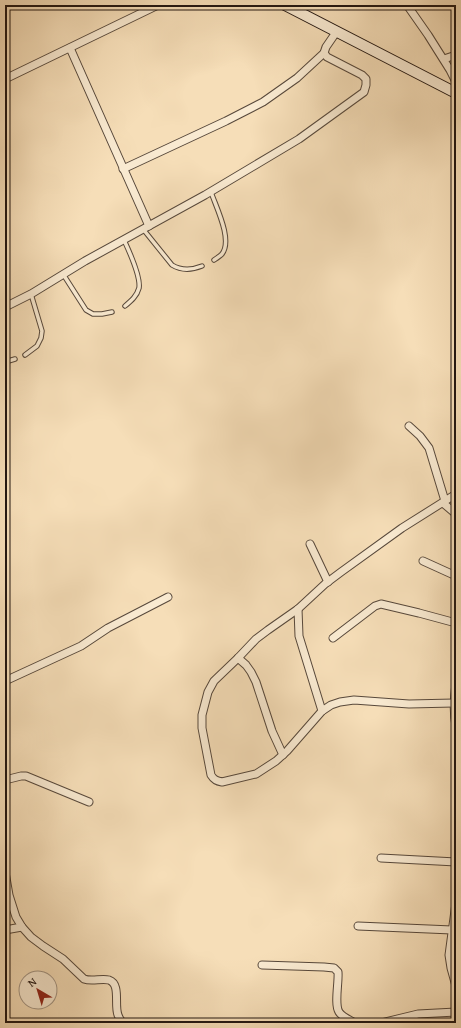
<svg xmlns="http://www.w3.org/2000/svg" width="461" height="1028" viewBox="0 0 461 1028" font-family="'Gentium Book Plus',serif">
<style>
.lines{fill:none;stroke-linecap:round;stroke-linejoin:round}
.lane-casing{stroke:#57483b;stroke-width:5.5}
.street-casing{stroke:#57483b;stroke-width:9}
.secondary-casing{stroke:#221611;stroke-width:12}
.lane{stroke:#f9ead1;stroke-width:3.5}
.street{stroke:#f9ead1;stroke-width:7}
.secondary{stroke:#f9ead1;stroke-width:10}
</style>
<rect width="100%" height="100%" fill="#f6deb8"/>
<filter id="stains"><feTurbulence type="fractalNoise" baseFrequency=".005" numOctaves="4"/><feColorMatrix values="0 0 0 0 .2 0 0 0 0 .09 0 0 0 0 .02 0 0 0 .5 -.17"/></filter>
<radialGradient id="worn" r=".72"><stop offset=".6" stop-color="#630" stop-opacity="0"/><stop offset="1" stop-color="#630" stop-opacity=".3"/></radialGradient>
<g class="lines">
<defs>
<g id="lane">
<path d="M 211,192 C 216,207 233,240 222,254 C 220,256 217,258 214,260"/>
<path d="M 143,229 L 172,265 C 182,271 192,270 202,266"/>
<path d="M 124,240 C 129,251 141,276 139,288 C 137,296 131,301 125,306"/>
<polyline points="63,274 86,310 93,314 102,314 112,312"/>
<polyline points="25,355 37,346 41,338 42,331 31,294"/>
<polyline points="5,362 15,359"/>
</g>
<g id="street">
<polyline points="407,5 428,35 450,70 456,82"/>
<polyline points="70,48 149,226"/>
<polyline points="444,59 456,55"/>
<polyline points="5,79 158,5"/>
<polyline points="123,169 226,121 263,102 297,78 324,53"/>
<polyline points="5,307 31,294 85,261 205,195 299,139 364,92 366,85 366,79 362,75 327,57 324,53 326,47 337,31"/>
<polyline points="409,426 420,436 429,448 445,501"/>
<polyline points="443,503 456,514"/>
<polyline points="310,544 328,582"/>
<polyline points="423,561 456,576"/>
<polyline points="298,609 299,636 322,711"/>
<polyline points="333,638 375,606 381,604 419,613 456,623"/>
<polyline points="238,658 246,665 251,672 256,682 272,731 283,755"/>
<polyline points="5,681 81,646 108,628 168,597"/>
<path d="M 456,683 C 454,698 453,712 456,726"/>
<path d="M 454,703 L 409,704 L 354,700 L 340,702 L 331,705 L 322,711 L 287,751 L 276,761 L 256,774 L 222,782 C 217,781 214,780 211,775 L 202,728 L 202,715 L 208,692 L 214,681 L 238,658 L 256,639 L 268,630 L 298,609 L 325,584 L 341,572 L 402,528 L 456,494"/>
<polyline points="5,780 21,776 26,776 89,802"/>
<polyline points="381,858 456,862"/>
<path d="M 5,872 L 9,895 L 16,917 L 22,927 L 31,937 L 43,946 L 63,959 L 84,979 C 92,982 101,978 109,980 C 121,984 114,1005 118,1015 C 119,1018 121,1021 123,1023"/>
<polyline points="456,903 449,955 451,968 456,986"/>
<polyline points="358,926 452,930"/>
<polyline points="5,930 22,927"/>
<path d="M 262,965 L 324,967 L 334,968 L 338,972 C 339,982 334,1004 339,1012 C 342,1017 350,1020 355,1023"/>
<polyline points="381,1023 418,1014 456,1012"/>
</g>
<polyline id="secondary" points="285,5 456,93"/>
</defs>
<use href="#lane" class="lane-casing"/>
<use href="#street" class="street-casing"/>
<use href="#secondary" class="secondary-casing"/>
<use href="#lane" class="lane"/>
<use href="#street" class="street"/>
<use href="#secondary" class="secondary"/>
</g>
<rect width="461" height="1028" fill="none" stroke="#f6deb8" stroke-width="20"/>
<rect x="6" y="6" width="449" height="1016" fill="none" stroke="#221611" stroke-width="2"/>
<rect x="10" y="10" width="441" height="1008" fill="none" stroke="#221611"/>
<g transform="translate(38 990) rotate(322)"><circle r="19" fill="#f9ead1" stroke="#a39584"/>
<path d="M0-3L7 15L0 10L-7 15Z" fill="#8f2418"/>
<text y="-6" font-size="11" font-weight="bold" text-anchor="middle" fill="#221611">N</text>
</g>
<rect width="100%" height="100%" filter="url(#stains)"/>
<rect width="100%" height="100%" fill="url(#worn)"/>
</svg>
